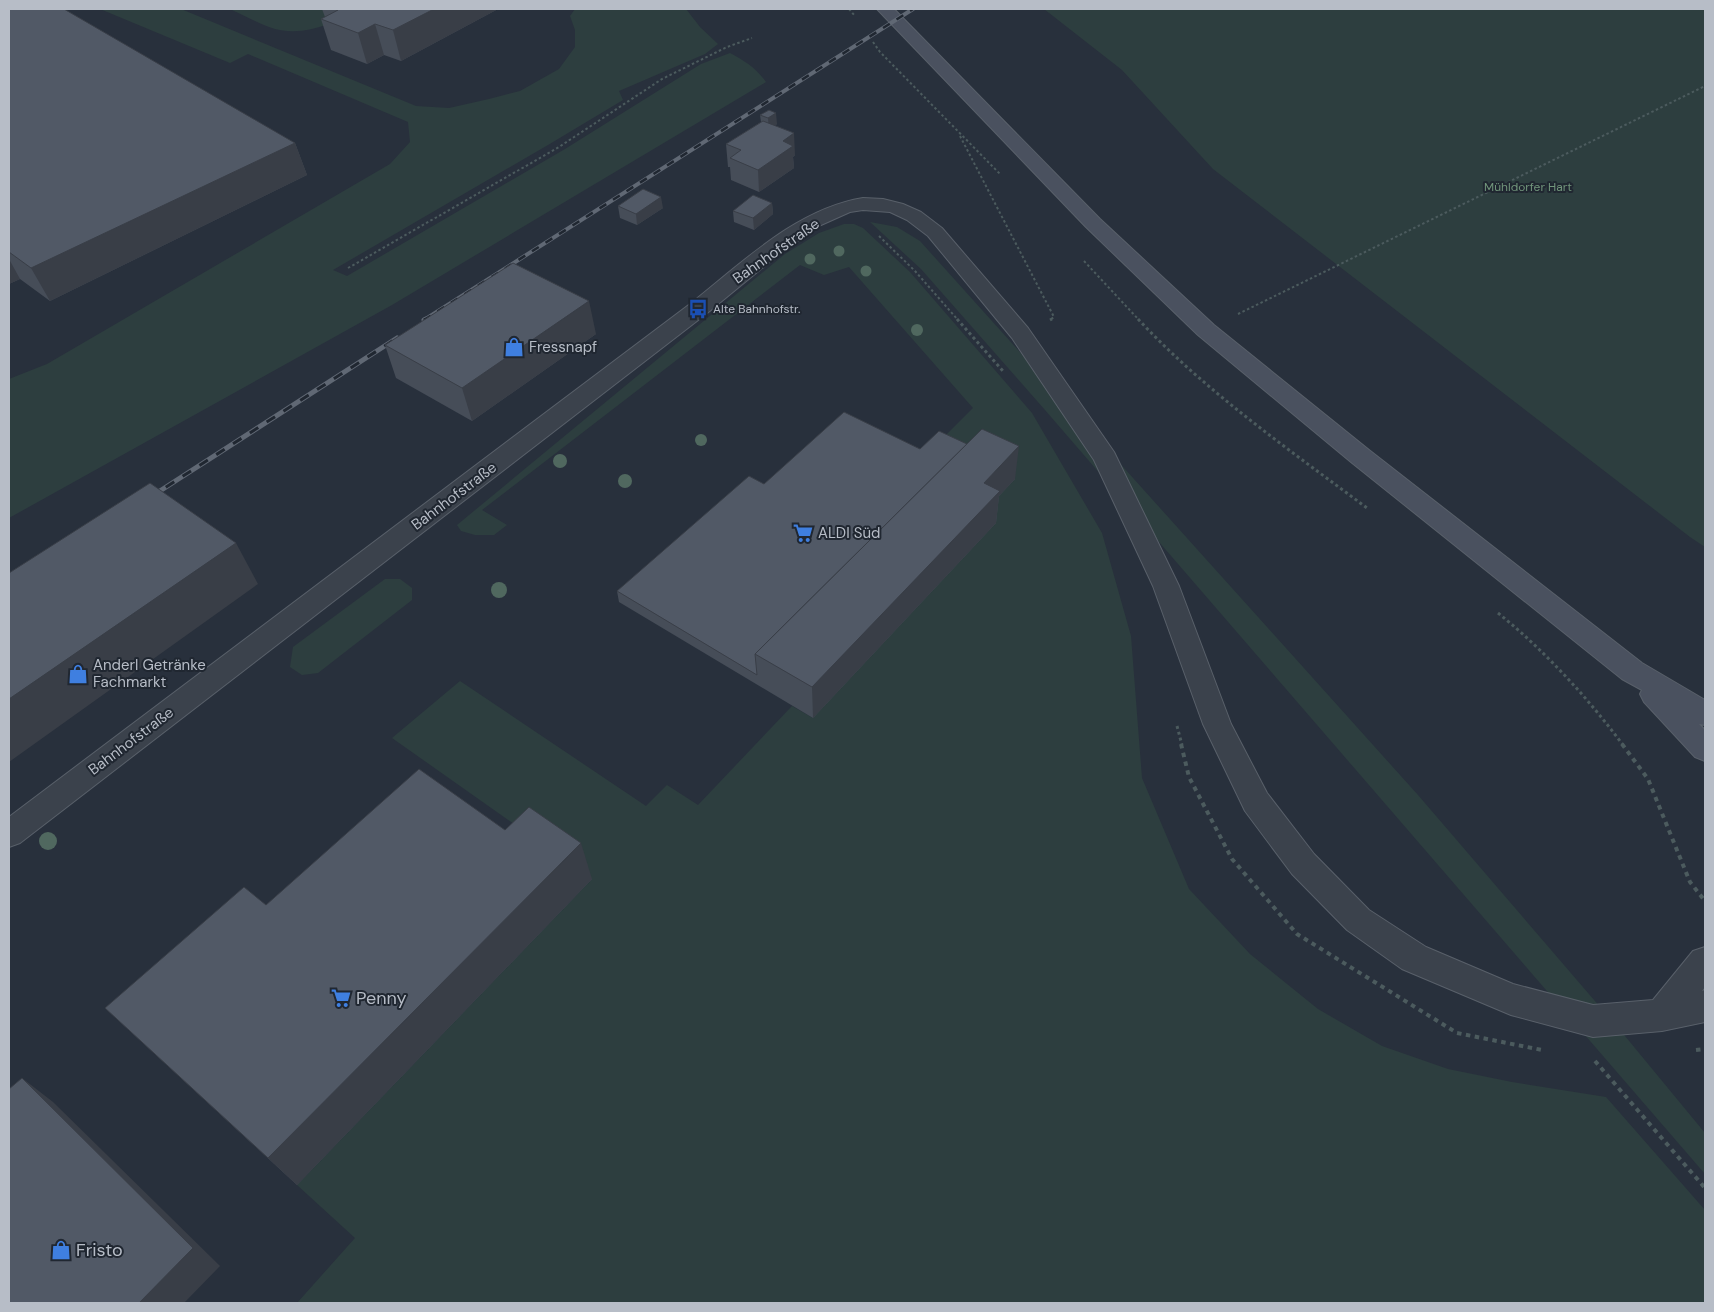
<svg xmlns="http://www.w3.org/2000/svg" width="1714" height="1312" viewBox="0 0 1714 1312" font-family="'DM Sans',sans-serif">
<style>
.green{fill:#2d3e3f}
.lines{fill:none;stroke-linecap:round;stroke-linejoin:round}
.street-casing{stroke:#59606a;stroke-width:2}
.secondary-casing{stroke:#59606a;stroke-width:2}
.path-far2{stroke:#4c5b5e;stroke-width:2;stroke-dasharray:2.5 2.5;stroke-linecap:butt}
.path-far1{stroke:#4c5b5e;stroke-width:3;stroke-dasharray:3 3;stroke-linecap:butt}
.path{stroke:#4c5b5e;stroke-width:4;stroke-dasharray:4.5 4.5;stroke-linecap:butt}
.street{fill:#3b424c;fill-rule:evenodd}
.secondary{fill:#4a515f;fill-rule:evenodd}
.rail-far1-casing{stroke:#606874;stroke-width:4}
.rail-casing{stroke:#606874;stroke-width:5}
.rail-far1{stroke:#202731;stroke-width:2.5;stroke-dasharray:8;stroke-linecap:butt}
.rail{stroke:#202731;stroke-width:3;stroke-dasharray:10;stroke-linecap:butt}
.tree{fill:#50685f}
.wall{fill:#464d58}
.shaded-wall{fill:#393e47}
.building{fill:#515966;stroke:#393e47}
.labels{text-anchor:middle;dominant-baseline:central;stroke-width:4;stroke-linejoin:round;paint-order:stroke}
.far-park-label{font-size:12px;fill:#71957b;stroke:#202731}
.far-poi-label{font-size:12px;fill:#b7bdc7;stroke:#202731;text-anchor:start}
.street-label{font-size:15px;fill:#b7bdc7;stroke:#202731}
.poi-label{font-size:15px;fill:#b7bdc7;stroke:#202731;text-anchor:start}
.near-poi-label{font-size:18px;fill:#b7bdc7;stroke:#202731;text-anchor:start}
</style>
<rect width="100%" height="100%" fill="#28303c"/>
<g class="green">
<path d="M 100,9 L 181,9 L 416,106 L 449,108 L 489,99 L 520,91 L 559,69 L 575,47 L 575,30 L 570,16 L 575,9 L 686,9 L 700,27 L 718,44 L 705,54 L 619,91 L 623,100 L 548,145 L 333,270 L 347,276 L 565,149 L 701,64 L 730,53 C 745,61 756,68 766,82 L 392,305 L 9,518 L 9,379 L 47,364 L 390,164 L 410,142 L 408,122 L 248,54 L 230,63 Z"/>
<path d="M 230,9 L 361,9 C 333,23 302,39 269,27 C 256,22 243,15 230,9 Z"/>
<polygon points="1044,9 1705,9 1705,547 1690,537 1213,169 1122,70"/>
<polygon points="870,222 897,227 920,241 1418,795 1625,1036 1705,1133 1705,1174 1045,410 921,269"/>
<polygon points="844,224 854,224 863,228 910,272 1032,413 1102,533 1131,636 1142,778 1189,889 1250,954 1318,1009 1382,1046 1448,1069 1512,1082 1606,1097 1705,1210 1705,1303 297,1303 355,1238 297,1185 592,879 392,738 460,681 646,806 667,785 698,805 792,706 813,718 939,442 973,408 849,267 824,275 800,265 482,510 507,525 494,535 475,535 461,531 457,525 785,254 819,233"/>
<polygon points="385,579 400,579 412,588 412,600 318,673 302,675 290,667 293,647"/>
</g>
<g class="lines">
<defs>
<path id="street" d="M 863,198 L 883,199 L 903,204 L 921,212 L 942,228 L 1028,328 L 1114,452 L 1179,586 L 1231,724 L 1267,793 L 1314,854 L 1369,910 L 1426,947 L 1513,984 L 1593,1005 L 1653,1000 L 1693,951 L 1705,947 L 1705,987 L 1702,991 L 1705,990 L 1705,1022 L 1662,1031 L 1593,1037 L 1511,1015 L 1402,969 L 1347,930 L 1292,874 L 1245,811 L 1203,724 L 1153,586 L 1094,460 L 1012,338 L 928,236 L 907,220 L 890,212 L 863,210 L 850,212 L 821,225 L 783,251 L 706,314 L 20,843 L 9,847 L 9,817 L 690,304 C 742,263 796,209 863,198 Z"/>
<polygon id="secondary" points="877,9 894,9 1100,219 1214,325 1369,450 1642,663 1705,700 1705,725 1699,724 1705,730 1705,761 1695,757 1644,702 1640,694 1642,690 1622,679 1351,462 1198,335 1086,227"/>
</defs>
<use href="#street" class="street-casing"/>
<use href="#secondary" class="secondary-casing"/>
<g class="path-far2">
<polyline points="849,9 855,16"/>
<polyline points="873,42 880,52 1000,174"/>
<polyline points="960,136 1054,317 1050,320"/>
<polyline points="879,236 915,271 958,320"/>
<polyline points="1084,261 1139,320"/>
<polyline points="348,268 559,147 662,79 727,47 752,38"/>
<polyline points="1238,314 1705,86"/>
</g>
<g class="path-far1">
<polyline points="957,319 1003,371"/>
<path d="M 1138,319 C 1205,391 1288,449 1367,508"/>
<polyline points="1050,320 1052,319"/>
<path d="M 1498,613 C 1545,651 1587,697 1623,745"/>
<polyline points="1177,726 1182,745"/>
</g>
<g class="path">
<polyline points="1181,744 1189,777 1232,859 1297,934 1457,1033 1542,1050"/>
<polyline points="1622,744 1648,779 1690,882 1705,901"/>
<polyline points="1696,1050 1705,1049"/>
<polyline points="1595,1061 1705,1188"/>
</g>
<use href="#street" class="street"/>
<use href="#secondary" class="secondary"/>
<defs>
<polyline id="rail-far1" points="424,320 913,9"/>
<g id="rail">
<polyline points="424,320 426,319"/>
<polyline points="149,498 397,338"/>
</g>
</defs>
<use href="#rail-far1" class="rail-far1-casing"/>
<use href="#rail" class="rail-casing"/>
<use href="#rail-far1" class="rail-far1"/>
<use href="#rail" class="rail"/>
</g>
<g class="tree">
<circle cx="839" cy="251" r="5.5"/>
<circle cx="810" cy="259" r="5.5"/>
<circle cx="866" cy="271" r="5.5"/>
<circle cx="917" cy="330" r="6"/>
<circle cx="701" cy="440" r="6"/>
<circle cx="560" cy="461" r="7"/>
<circle cx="625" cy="481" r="7"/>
<circle cx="499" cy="590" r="8"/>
<circle cx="48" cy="841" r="9"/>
</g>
<g class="wall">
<polygon points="9,9 295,143 307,175 50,301 20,279 9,284"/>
<polygon points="322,9 498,9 401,61 384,55 367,64 331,50 321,19 325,17"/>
<polygon points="769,110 777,124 774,126 795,155 793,157 794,168 759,192 731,180 730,167 728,167 726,144 761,122 760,115"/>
<polygon points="772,203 773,214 754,230 734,222 733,211"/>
<polygon points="618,206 663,208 637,225 620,218"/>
<polygon points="596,334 472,421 396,378 385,345"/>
<polygon points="920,449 1015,479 999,496 996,523 813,718 619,602 617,591 764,484"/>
<polygon points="505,830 592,879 297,1185 105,1008 266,905"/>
</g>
<g class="shaded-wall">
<polygon points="434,9 498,9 401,61 393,30"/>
<polygon points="375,24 384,55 367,64 358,33"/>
<polygon points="776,113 777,124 769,130 768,118"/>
<polygon points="794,133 795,155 793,157 794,168 759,192 758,170 783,141"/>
<polygon points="295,143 307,175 50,301 31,268"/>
<polygon points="661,197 663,208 637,225 636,214"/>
<polygon points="772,203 773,214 754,230 753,218"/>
<polygon points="9,259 20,279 9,284"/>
<polygon points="589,301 596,334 472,421 462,388"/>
<polygon points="1019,446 1015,479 999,496 996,523 813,718 812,687 984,483"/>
<polygon points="236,543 258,584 9,762 9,699"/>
<polygon points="581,843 592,879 297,1185 268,1158"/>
<polygon points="22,1078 53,1102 220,1266 184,1303 139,1303"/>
</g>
<g class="building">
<polygon points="9,9 64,9 295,143 31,268 9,252"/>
<polygon points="334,9 434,9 393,30 375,24 358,33 321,19 338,10"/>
<polygon points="769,110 776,113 768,118 760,115"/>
<polygon points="763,121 794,133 783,141 793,146 758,170 730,158 741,150 726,144"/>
<polygon points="643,189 661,197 636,214 618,206"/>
<polygon points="753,195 772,203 753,218 733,211"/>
<polygon points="513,263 589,301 462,388 385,345"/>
<polygon points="844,412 920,449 939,431 967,444 755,654 757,675 617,591 749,476 764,484"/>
<polygon points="982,429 1019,446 984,483 1000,491 812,687 755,654"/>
<polygon points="150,483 236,543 9,699 9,573"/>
<polygon points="419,769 505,830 529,807 581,843 268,1158 105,1008 244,887 266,905"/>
<polygon points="22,1078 193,1248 139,1303 9,1303 9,1089"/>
</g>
<defs>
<symbol id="bus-bare" viewBox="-9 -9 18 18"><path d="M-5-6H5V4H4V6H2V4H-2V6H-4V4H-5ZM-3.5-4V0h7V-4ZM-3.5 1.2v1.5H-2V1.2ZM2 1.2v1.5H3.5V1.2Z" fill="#1a4fb4" stroke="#202731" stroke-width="2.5" paint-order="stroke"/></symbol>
<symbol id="shop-bare" viewBox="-9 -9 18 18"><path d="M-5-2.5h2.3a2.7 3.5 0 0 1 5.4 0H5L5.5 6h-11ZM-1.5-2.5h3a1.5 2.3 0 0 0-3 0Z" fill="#3f7fe0" stroke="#202731" stroke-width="2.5" paint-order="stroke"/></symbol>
<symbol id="supermarket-bare" viewBox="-9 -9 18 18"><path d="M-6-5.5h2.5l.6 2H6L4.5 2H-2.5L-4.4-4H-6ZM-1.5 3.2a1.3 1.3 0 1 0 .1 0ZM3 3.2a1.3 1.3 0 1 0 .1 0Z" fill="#3f7fe0" stroke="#202731" stroke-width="2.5" paint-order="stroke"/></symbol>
</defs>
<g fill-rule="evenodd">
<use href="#bus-bare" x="684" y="295" width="28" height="28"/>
<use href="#shop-bare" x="500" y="333" width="28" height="28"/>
<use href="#supermarket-bare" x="789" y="519" width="28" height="28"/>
<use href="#shop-bare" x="64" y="660" width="28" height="28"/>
<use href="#supermarket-bare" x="327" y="984" width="28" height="28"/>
<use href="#shop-bare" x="47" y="1236" width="28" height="28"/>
</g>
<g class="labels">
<g class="far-park-label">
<text x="1528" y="187">Mühldorfer Hart</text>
</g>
<g class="far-poi-label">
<text x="713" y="309">Alte Bahnhofstr.</text>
</g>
<g class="street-label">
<text transform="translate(776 251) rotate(-35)">Bahnhofstraße</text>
<text transform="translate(454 496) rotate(-37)">Bahnhofstraße</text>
<text transform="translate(131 741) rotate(-37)">Bahnhofstraße</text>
</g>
<g class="poi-label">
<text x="529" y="347">Fressnapf</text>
<text x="818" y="533">ALDI Süd</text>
<text x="93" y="665">Anderl Getränke<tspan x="93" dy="17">Fachmarkt</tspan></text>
</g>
<g class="near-poi-label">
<text x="356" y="998">Penny</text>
<text x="76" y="1250">Fristo</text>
</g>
</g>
<rect width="1714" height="1312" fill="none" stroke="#b7bdc7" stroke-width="20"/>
</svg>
